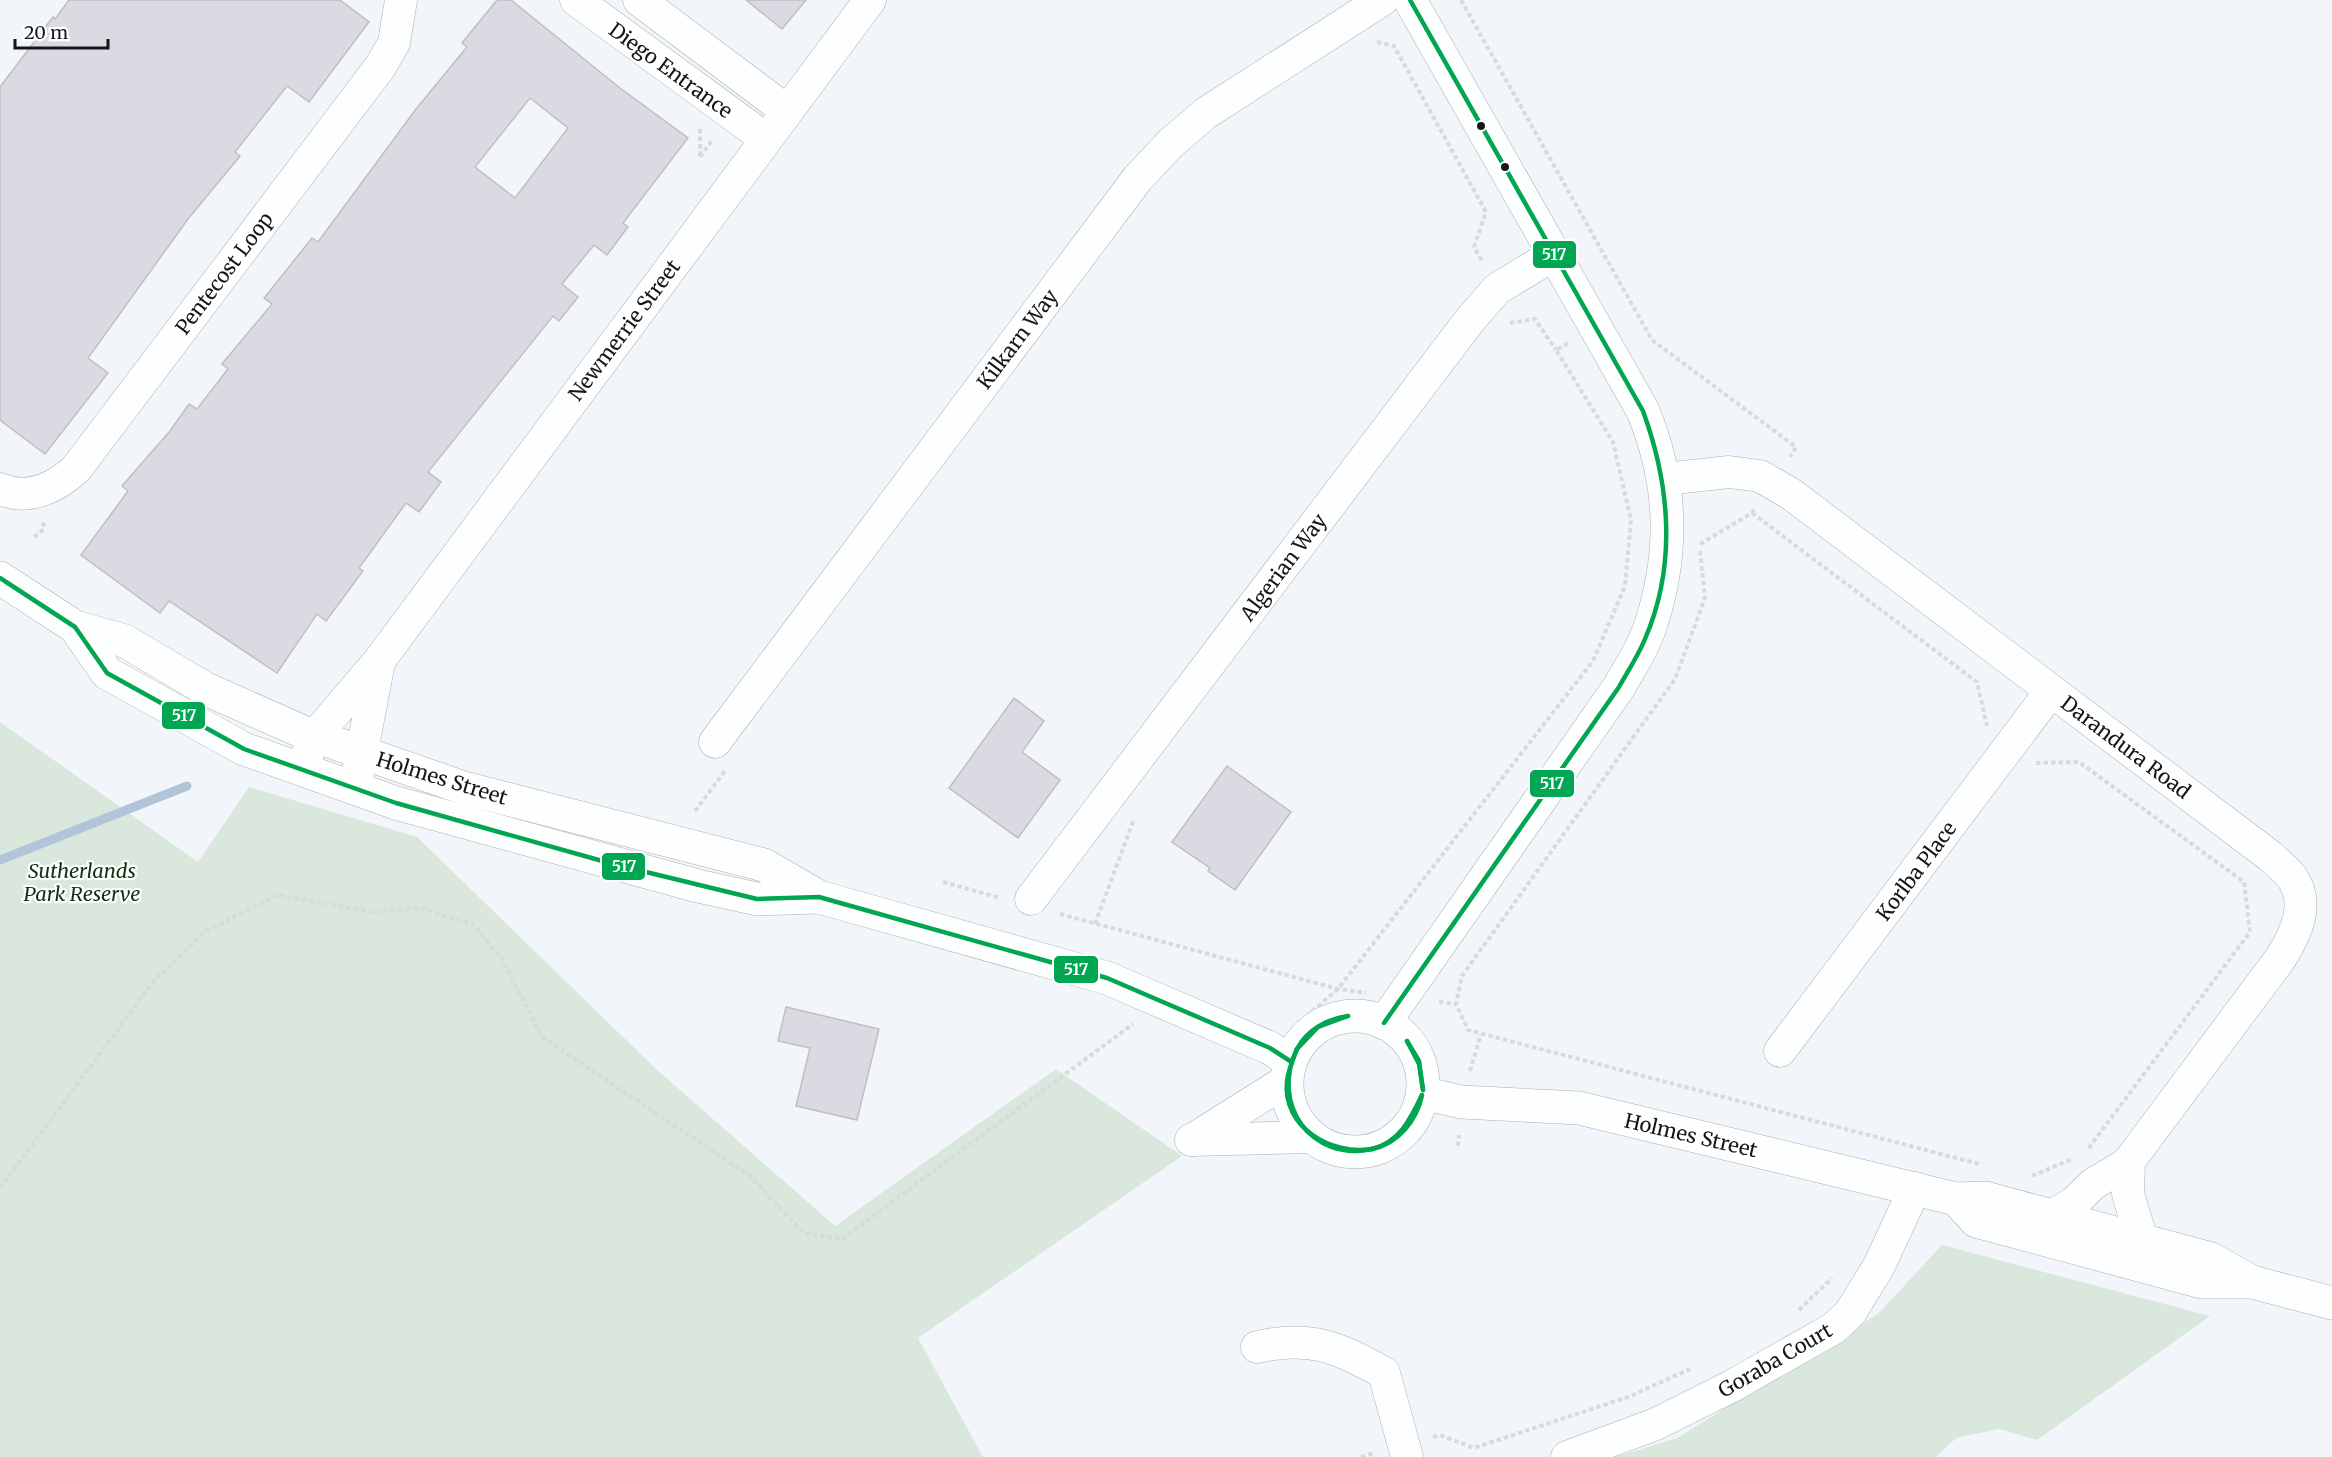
<svg xmlns="http://www.w3.org/2000/svg" width="2332" height="1457" viewBox="0 0 2332 1457" font-family="Merriweather,serif">
<style>
.green{fill:#d9e7dc}
.lines{fill:none;stroke-linecap:round;stroke-linejoin:round}
.stream{stroke:#b2c4d8;stroke-width:9}
.building{fill:#dbdae2;stroke:#bebfc2;stroke-width:1.5;fill-rule:evenodd}
.street-casing{stroke:#acaeb1;stroke-width:33}
.secondary-casing{stroke:#acaeb1;stroke-width:34}
.path{stroke:#d8dadb;stroke-width:4;stroke-dasharray:4.5 3;stroke-linecap:butt}
.street{stroke:#fdfefe;stroke-width:32}
.secondary{stroke:#fdfefe;stroke-width:33}
.bus-1-casing{stroke:#fff;stroke-width:9}
.bus-1{stroke:#00a651;stroke-width:4.5}
.bus-dot{fill:#141719;stroke:#fff;stroke-width:2}
.labels{text-anchor:middle;dominant-baseline:central;stroke-width:4.5;stroke-linejoin:round;paint-order:stroke}
.street-label{font-size:20px;fill:#141719;stroke:#fff}
.park-label{font-size:20px;font-style:italic;fill:#0e330e;stroke:#fff}
.line-badge{stroke:#fff;stroke-width:2}
.badge-label{font-size:16px;text-anchor:middle;font-weight:bold;fill:#fff}
</style>
<rect width="100%" height="100%" fill="#f2f6fa"/>
<g class="green">
<polygon points="0,722 198,862 249,787 417,837 656,1069 835,1226 1056,1069 1182,1156 918,1338 983,1457 0,1457"/>
<polygon points="1942,1245 2210,1316 2037,1440 1999,1429 1956,1438 1936,1457 1615,1457 1677,1438 1878,1314"/>
</g>
<g class="lines">
<polyline class="stream" points="0,860 187,786"/>
</g>
<g class="building">
<polygon points="69,0 340,0 369,22 309,102 287,86 235,152 240,156 188,219 88,358 108,373 45,454 0,420 0,87 53,17 55,19"/>
<path d="M 497,0 L 511,0 L 620,88 L 688,138 L 623,223 L 628,227 L 607,255 L 594,245 L 562,284 L 578,297 L 559,321 L 553,316 L 428,472 L 441,482 L 419,512 L 406,503 L 359,568 L 363,571 L 326,621 L 317,614 L 277,673 L 169,601 L 160,613 L 81,555 L 128,491 L 122,486 L 170,431 L 189,404 L 197,409 L 228,369 L 222,364 L 272,304 L 264,298 L 312,238 L 318,242 L 416,109 L 467,47 L 462,43 ZM 530,98 L 568,128 L 515,198 L 475,167 Z"/>
<polygon points="746,0 806,0 782,29"/>
<polygon points="1014,698 1044,721 1022,752 1060,780 1018,838 949,788"/>
<polygon points="1227,766 1291,812 1235,890 1208,871 1210,868 1172,842"/>
<polygon points="786,1007 879,1029 857,1120 796,1106 810,1048 778,1041"/>
</g>
<g class="lines">
<defs>
<g id="street">
<polyline points="576,0 766,139"/>
<polyline points="639,0 787,111"/>
<path d="M 1665,479 L 1729,472 L 1760,476 L 1791,494 L 2270,856 C 2277,862 2285,869 2291,876 C 2311,903 2296,934 2280,959 L 2127,1164 L 2093,1184 L 2075,1202 L 2052,1216"/>
<path d="M 0,489 C 28,501 55,488 76,469 L 380,67 L 394,43 L 401,0"/>
<polyline points="715,742 1138,178 1171,143 1206,113 1382,0"/>
<polyline points="301,769 315,736 379,661 870,0"/>
<polyline points="355,788 379,662"/>
<polyline points="1031,899 1470,320 1497,289 1553,255"/>
<polyline points="1780,1051 2051,691"/>
<polyline points="1191,1140 1311,1137"/>
<polyline points="1192,1140 1286,1081"/>
<polyline points="2129,1161 2128,1194 2142,1240"/>
<path d="M 1257,1347 C 1310,1335 1338,1347 1384,1373 L 1407,1457"/>
<polyline points="1567,1457 1656,1424 1732,1386 1834,1328 1850,1313 1879,1266 1915,1188"/>
</g>
<g id="secondary">
<polyline points="0,578 75,627 125,641 204,688 303,732 464,788 764,865 819,897 1107,978 1270,1048 1290,1061"/>
<polyline points="75,627 107,673 244,749 396,803 698,886 757,899 819,897"/>
<circle cx="1355" cy="1084" r="68"/>
<path d="M 1384,1023 L 1619,687 C 1629,669 1642,650 1649,630 C 1675,555 1673,484 1643,411 L 1410,0"/>
<polyline points="1423,1093 1461,1102 1579,1108 1956,1199 1985,1198 2211,1259 2252,1282 2332,1303"/>
<polyline points="1956,1199 1976,1221 2202,1282 2250,1282"/>
</g>
</defs>
<use href="#street" class="street-casing"/>
<use href="#secondary" class="secondary-casing"/>
<g class="path">
<polyline points="1461,0 1652,340 1796,447 1790,457"/>
<polyline points="1377,42 1394,46 1486,212 1474,247 1482,261"/>
<polyline points="700,129 700,158"/>
<polyline points="700,157 713,139"/>
<polyline points="1510,323 1535,319 1556,350"/>
<polyline points="1752,513 1977,682 1987,726"/>
<polyline points="34,537 44,529 43,522"/>
<polyline points="1700,544 1752,513 1755,508"/>
<polyline points="1700,551 1705,598 1675,679 1462,976 1456,1004 1468,1030 1979,1164"/>
<polyline points="2036,763 2079,762 2244,882 2250,932 2088,1149"/>
<polyline points="695,811 725,771"/>
<polyline points="943,882 1000,898"/>
<polyline points="1060,914 1338,989 1366,993"/>
<polyline points="1095,924 1134,819"/>
<polyline points="1439,1002 1456,1004"/>
<polyline points="1295,1026 1338,989 1593,661 1625,586 1631,520 1613,442 1556,350 1570,342"/>
<polyline points="1470,1071 1481,1034"/>
<polyline points="1458,1146 1459,1135"/>
<polyline points="2032,1176 2072,1159"/>
<polyline points="0,1188 153,982 206,931 278,895 372,912 420,908 472,924 502,959 542,1037 750,1176 804,1233 842,1239 1133,1024"/>
<polyline points="1799,1310 1832,1278"/>
<polyline points="1433,1437 1440,1435 1474,1448 1628,1397 1690,1369"/>
<polyline points="1361,1457 1374,1453"/>
</g>
<use href="#street" class="street"/>
<use href="#secondary" class="secondary"/>
<defs>
<g id="bus-1">
<polyline points="0,578 75,627 107,673 244,749 396,803 613,864 757,899 819,897 1107,978 1270,1048 1290,1061"/>
<path d="M 1384,1023 L 1619,687 C 1628,671 1638,656 1645,639 C 1677,565 1670,485 1643,411 L 1410,0"/>
<polyline points="1407,1041 1419,1061 1423,1090"/>
<polyline points="1407,1041 1419,1064 1423,1090"/>
<path d="M 1297,1049 C 1293,1059 1288,1071 1287,1081 C 1282,1127 1331,1156 1372,1149"/>
<path d="M 1297,1049 C 1270,1104 1311,1162 1372,1149"/>
<path d="M 1297,1049 C 1307,1030 1327,1019 1348,1016"/>
<polyline points="1297,1049 1318,1027 1348,1016"/>
<path d="M 1372,1149 C 1400,1142 1411,1118 1422,1095"/>
<path d="M 1372,1149 C 1398,1144 1417,1120 1422,1095"/>
</g>
</defs>
<use href="#bus-1" class="bus-1-casing"/>
<use href="#bus-1" class="bus-1"/>
</g>
<g class="bus-dot">
<circle cx="1481" cy="126" r="5"/>
<circle cx="1505" cy="167" r="5"/>
</g>
<g class="labels">
<g class="street-label">
<text transform="translate(671 70) rotate(36)">Diego Entrance</text>
<text transform="translate(224 273) rotate(-53)">Pentecost Loop</text>
<text transform="translate(624 330) rotate(-53)">Newmerrie Street</text>
<text transform="translate(1017 339) rotate(-53)">Kilkarn Way</text>
<text transform="translate(1283 567) rotate(-53)">Algerian Way</text>
<text transform="translate(2126 747) rotate(37)">Darandura Road</text>
<text transform="translate(442 778) rotate(17)">Holmes Street</text>
<text transform="translate(1916 871) rotate(-53)">Korlba Place</text>
<text transform="translate(1691 1135) rotate(13)">Holmes Street</text>
<text transform="translate(1775 1360) rotate(-30)">Goraba Court</text>
</g>
<g class="park-label">
<text x="82" y="870">Sutherlands<tspan x="82" dy="23">Park Reserve</tspan></text>
</g>
</g>
<g class="line-badge">
<rect x="1532" y="240" width="45" height="29" rx="6" fill="#00a651"/>
<rect x="161" y="701" width="45" height="29" rx="6" fill="#00a651"/>
<rect x="1529" y="769" width="46" height="29" rx="6" fill="#00a651"/>
<rect x="601" y="852" width="45" height="29" rx="6" fill="#00a651"/>
<rect x="1053" y="955" width="46" height="29" rx="6" fill="#00a651"/>
</g>
<g class="badge-label">
<text x="1554" y="260">517</text>
<text x="184" y="721">517</text>
<text x="1552" y="789">517</text>
<text x="624" y="872">517</text>
<text x="1076" y="975">517</text>
</g>
<path d="M15 39v9h93v-9" fill="none" stroke="#141719" stroke-width="3"/>
<text x="24" y="39" font-size="18" fill="#141719" stroke="#ffffff" stroke-width="4.5" paint-order="stroke">20 m</text>
</svg>
